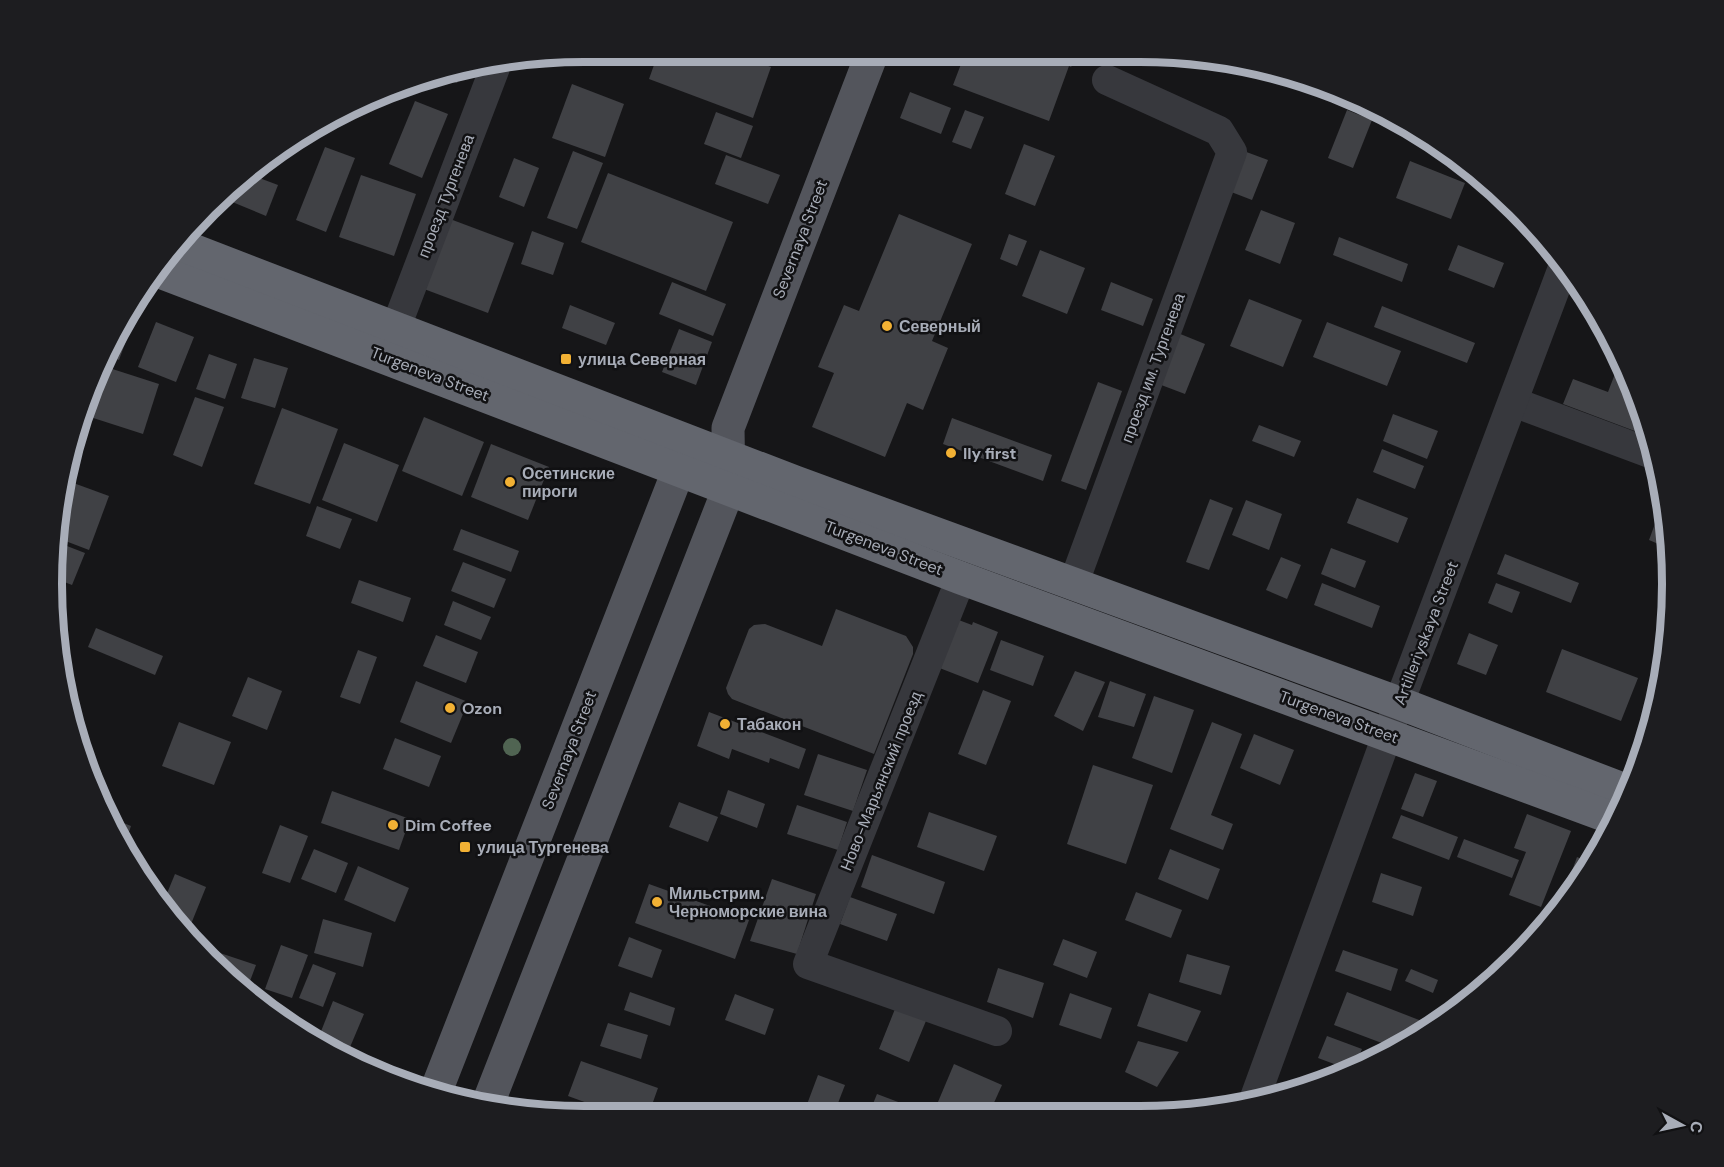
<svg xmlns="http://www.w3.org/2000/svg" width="1724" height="1167" viewBox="0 0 1724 1167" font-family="'DM Sans',sans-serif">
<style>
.building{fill:#404145}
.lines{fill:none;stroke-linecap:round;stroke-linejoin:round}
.minor{stroke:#37383d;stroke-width:30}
.major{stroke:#53555c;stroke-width:33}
.highway{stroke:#63666e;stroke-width:33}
.tree{fill:#506452}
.poi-dot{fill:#f2b134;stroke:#111113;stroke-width:2}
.labels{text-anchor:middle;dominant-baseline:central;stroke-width:5;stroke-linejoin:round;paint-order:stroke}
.street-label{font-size:16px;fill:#a8adb8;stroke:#111113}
.poi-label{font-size:16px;font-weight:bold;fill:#a8adb8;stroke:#111113;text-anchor:start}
.rim{fill:none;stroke:#a8adb8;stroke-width:8}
</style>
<rect width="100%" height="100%" fill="#161618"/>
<g class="building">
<polygon points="659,51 728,51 771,67 753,118 649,79"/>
<polygon points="966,51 1082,51 1071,67 1069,66 1049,121 953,85"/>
<polygon points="462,71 457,83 436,75"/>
<polygon points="572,84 624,104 605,157 552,138"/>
<polygon points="910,92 951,108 941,134 900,118"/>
<polygon points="415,101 448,114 422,178 389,164"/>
<polygon points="965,110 984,117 971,149 952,142"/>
<polygon points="1347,110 1372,120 1353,168 1328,158"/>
<polygon points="716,112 753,126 741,158 704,144"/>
<polygon points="1024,144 1055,156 1035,206 1005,194"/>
<polygon points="325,147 355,158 326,232 296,220"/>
<polygon points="1241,150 1268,160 1252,200 1226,190"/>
<polygon points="573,151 603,163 577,229 547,218"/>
<polygon points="726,155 780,175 768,204 715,184"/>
<polygon points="514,158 539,168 524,207 499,197"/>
<polygon points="1410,161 1465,183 1451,219 1396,198"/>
<polygon points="608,173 733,222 706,291 581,242"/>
<polygon points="251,175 278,185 266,216 225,199"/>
<polygon points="361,175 416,194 394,256 339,237"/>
<polygon points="1261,210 1295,223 1280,264 1245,250"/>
<polygon points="899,214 972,244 932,341 948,348 923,410 907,403 885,457 812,427 834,373 818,367 844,305 859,311"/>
<polygon points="450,219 514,243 488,313 424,289"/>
<polygon points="532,231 564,243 553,275 521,264"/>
<polygon points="1009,234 1027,241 1017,266 1000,259"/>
<polygon points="1339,237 1408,264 1402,282 1333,255"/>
<polygon points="1458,245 1504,263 1494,288 1448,270"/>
<polygon points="1040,250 1085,268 1067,314 1022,296"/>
<polygon points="672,282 726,304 713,336 659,314"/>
<polygon points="1111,282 1153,299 1143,326 1101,310"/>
<polygon points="1249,299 1302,320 1283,367 1230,346"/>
<polygon points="570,305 615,323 606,345 562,328"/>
<polygon points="1382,306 1475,343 1467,363 1374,327"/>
<polygon points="156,322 194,337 176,382 138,367"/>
<polygon points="1327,322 1401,351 1387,386 1313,357"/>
<polygon points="679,329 712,342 696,385 662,372"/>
<polygon points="1168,329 1205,344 1185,394 1148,380"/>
<polygon points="118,335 127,338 119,360 106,355"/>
<polygon points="209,354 237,364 225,399 196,389"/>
<polygon points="254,358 288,368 275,408 241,398"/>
<polygon points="1621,358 1632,379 1645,420 1640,433 1563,404 1573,379 1608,392"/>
<polygon points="100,365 159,384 143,434 84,415"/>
<polygon points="1098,382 1122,391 1086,490 1061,481"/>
<polygon points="195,397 224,407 202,467 173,455"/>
<polygon points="282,408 338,429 310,504 254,484"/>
<polygon points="1393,414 1438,431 1427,459 1383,441"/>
<polygon points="424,417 484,442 462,496 402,471"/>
<polygon points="952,418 1052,455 1043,481 943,444"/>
<polygon points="1259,425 1301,441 1294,457 1252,441"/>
<polygon points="344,443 399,465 377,522 322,500"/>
<polygon points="491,444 549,467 528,520 471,497"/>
<polygon points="1382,449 1424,466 1415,489 1373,472"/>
<polygon points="68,481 109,496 89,550 55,537"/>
<polygon points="1357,498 1408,518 1398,543 1347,523"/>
<polygon points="1210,499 1233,508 1209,570 1186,562"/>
<polygon points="1246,500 1282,514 1269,550 1232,535"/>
<polygon points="1662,505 1665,506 1670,549 1649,540"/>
<polygon points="317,506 352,519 340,549 306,536"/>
<polygon points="461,529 519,551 511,572 453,550"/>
<polygon points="54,541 85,553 72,585 54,578 52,548"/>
<polygon points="1331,548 1366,561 1355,588 1321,574"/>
<polygon points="1505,554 1579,583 1571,603 1497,574"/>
<polygon points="1281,557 1301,565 1287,599 1266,590"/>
<polygon points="463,562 506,579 494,608 451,591"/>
<polygon points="359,580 411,598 403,622 351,603"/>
<polygon points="1322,583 1380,606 1372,628 1314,605"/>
<polygon points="1496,583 1520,592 1512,613 1488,603"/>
<polygon points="453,601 491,617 481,640 444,625"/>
<polygon points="836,609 906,636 913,647 913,654 874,754 732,699 728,694 726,688 749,629 754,625 765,624 822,646"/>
<polygon points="956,619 972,625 973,622 998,632 978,683 937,667"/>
<polygon points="96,628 163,656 155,675 88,647"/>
<polygon points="1469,633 1498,645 1486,675 1457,664"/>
<polygon points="436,635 478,652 466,683 423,666"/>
<polygon points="1001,640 1044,656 1033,686 990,670"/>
<polygon points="1562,649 1638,678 1621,721 1546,692"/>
<polygon points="358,650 377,657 360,704 340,697"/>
<polygon points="1075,671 1105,682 1083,731 1054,716"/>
<polygon points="248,677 282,691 267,730 232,716"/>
<polygon points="416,681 468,702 451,743 400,722"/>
<polygon points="1110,681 1146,694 1134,727 1098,717"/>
<polygon points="983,690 1011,701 986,765 958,754"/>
<polygon points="1154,696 1194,710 1172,773 1132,758"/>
<polygon points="1654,698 1659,700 1650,731 1643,728"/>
<polygon points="709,712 806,749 799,769 770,758 769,763 732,749 729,759 697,746"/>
<polygon points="179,722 231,742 214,785 162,766"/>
<polygon points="1212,722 1242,734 1211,815 1233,824 1223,850 1170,829"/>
<polygon points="1254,734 1294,750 1280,785 1240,768"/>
<polygon points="395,738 441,756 429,787 383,769"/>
<polygon points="818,754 867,770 853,811 804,795"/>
<polygon points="1093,765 1153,785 1126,864 1067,844"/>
<polygon points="1415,773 1437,781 1423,817 1401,809"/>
<polygon points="728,790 765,804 757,828 720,814"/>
<polygon points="332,791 410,819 399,850 321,823"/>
<polygon points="679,802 718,817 708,842 669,827"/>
<polygon points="797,805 847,822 838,850 787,834"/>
<polygon points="929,812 997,836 984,871 917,847"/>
<polygon points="1527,814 1571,831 1541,907 1509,895 1526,852 1514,848"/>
<polygon points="1401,815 1458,837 1449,860 1392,838"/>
<polygon points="111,818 131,826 123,850 122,849"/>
<polygon points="280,825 308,836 290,883 262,873"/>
<polygon points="1464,839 1519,860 1512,878 1457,857"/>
<polygon points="314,849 348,863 336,893 301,879"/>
<polygon points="1170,849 1220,869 1208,900 1158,879"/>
<polygon points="872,855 945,882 934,914 861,887"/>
<polygon points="1577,857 1592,863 1583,879 1557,912"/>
<polygon points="358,866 409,888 395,922 344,900"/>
<polygon points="1381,873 1422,887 1413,916 1372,902"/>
<polygon points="175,874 206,887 187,934 163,903"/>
<polygon points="772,879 816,894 797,954 750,941"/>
<polygon points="649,884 749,920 735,959 635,923"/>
<polygon points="1136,892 1182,910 1171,938 1125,920"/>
<polygon points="850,897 897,914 887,941 840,924"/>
<polygon points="323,919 372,933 363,967 314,953"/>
<polygon points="629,937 662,950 652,978 618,966"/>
<polygon points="1063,939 1097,952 1087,978 1053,965"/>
<polygon points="281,945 308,955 292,998 265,989"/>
<polygon points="1343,950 1398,969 1391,991 1335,971"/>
<polygon points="220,953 256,965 247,989 215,966"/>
<polygon points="1187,954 1230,966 1221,995 1179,982"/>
<polygon points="313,964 336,973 323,1007 299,998"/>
<polygon points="998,968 1044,983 1033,1018 987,1002"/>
<polygon points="1411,969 1438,980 1433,993 1405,981"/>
<polygon points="630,992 675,1008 670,1026 624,1010"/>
<polygon points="1347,992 1432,1025 1431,1029 1395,1048 1334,1025"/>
<polygon points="1070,993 1112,1008 1101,1039 1059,1025"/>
<polygon points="1149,993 1201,1011 1187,1042 1137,1026"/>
<polygon points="735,994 774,1009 765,1035 725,1020"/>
<polygon points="333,1001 364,1014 345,1059 318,1039"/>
<polygon points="897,1004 928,1016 909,1062 879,1049"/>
<polygon points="608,1023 648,1035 641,1059 600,1046"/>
<polygon points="1327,1036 1362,1049 1353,1071 1318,1058"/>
<polygon points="1138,1041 1179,1052 1157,1087 1125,1072"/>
<polygon points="581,1061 658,1088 648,1116 611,1104 609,1111 568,1096"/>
<polygon points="954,1064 1002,1085 988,1116 952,1116 935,1109"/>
<polygon points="818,1075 845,1085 833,1116 828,1116 806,1107"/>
<polygon points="877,1094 930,1114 929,1116 868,1116"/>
<polygon points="564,1103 599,1116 560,1114"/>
<polygon points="664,1103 699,1116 659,1116"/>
<polygon points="614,1108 636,1116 611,1116"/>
</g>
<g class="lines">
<g class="minor">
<polyline points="396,327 496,65"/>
<polyline points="1513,402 1655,455"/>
<polyline points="961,578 808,964 997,1031"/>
<polyline points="1073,585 1232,152 1219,131 1107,80"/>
<polyline points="1253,1103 1399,703 1564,265"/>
</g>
<g class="major">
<polyline points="436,1091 679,469 699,452"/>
<polyline points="487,1106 729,488 728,428 873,51"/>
</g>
<g class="highway">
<polyline points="177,244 795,482 1399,703 1630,792"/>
<polyline points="155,270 961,578 1615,819"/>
</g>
</g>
<circle class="tree" cx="512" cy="747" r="9"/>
<g class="poi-dot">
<circle cx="887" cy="326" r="6"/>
<rect x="560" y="353" width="12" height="12" rx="3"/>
<circle cx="951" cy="453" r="6"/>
<circle cx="510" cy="482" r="6"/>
<circle cx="450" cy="708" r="6"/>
<circle cx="725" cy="724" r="6"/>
<circle cx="393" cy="825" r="6"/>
<rect x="459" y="841" width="12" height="12" rx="3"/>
<circle cx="657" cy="902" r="6"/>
</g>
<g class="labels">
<g class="street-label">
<text transform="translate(446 196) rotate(-69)">проезд Тургенева</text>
<text transform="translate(800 239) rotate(-69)">Severnaya Street</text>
<text transform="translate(1153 368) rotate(-70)">проезд им. Тургенева</text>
<text transform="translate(430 374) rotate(21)">Turgeneva Street</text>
<text transform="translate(884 548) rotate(21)">Turgeneva Street</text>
<text transform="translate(1426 633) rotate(-69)">Artilleriyskaya Street</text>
<text transform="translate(1339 717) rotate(20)">Turgeneva Street</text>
<text transform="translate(569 750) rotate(-69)">Severnaya Street</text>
<text transform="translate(881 781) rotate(-68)">Ново-Марьянский проезд</text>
</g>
<g class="poi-label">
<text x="899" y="326">Северный</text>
<text x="578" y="359">улица Северная</text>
<text x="963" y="453">Ily first</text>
<text x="522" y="473">Осетинские<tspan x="522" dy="18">пироги</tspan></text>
<text x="462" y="708">Ozon</text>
<text x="737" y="724">Табакон</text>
<text x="405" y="825">Dim Coffee</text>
<text x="477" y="847">улица Тургенева</text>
<text x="669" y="893">Мильстрим.<tspan x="669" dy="18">Черноморские вина</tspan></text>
</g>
</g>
<path d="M0 0H1724V1167H0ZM584 62H1140A522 522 0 0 1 1662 584V584A522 522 0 0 1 1140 1106H584A522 522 0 0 1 62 584V584A522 522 0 0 1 584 62Z" fill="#1d1d20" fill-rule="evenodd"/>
<path class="rim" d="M584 62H1140A522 522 0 0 1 1662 584V584A522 522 0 0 1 1140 1106H584A522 522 0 0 1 62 584V584A522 522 0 0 1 584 62Z"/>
<g transform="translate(1682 1125) rotate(98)" stroke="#111113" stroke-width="4.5" paint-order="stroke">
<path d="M0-4.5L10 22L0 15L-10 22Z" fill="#a8adb8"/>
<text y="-9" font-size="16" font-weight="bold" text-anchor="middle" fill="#a8adb8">С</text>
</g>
</svg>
